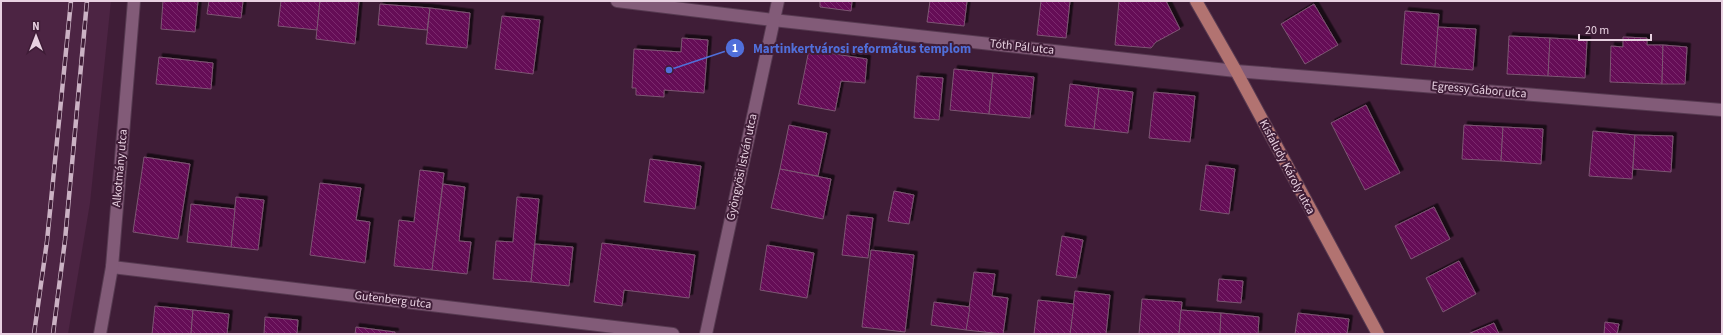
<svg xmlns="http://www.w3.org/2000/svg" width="1723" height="335" viewBox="0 0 1723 335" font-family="'Source Sans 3',sans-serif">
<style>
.built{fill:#4c2443}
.building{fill:url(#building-back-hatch);stroke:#7d5673;filter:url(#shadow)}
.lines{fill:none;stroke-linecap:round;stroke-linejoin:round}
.minor-casing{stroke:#573a51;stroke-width:14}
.major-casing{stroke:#573a51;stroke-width:14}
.minor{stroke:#825b78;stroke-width:12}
.major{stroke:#b27371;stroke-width:12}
.rail-casing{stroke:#cbb2c4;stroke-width:4.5}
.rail{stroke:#3f1d37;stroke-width:3;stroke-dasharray:9;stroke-linecap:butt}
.labels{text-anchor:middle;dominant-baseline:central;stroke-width:4;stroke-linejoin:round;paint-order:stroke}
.street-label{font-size:12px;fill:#e8d1e1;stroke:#3f1d37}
.leader{fill:none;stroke:#506fda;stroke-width:1.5}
.callout-dot{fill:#506fda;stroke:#3f1d37;stroke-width:1.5}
.mark-label{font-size:12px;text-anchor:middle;font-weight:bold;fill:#fff}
.callout-label{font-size:13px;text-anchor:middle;font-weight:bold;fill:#506fda;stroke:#3f1d37;stroke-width:4;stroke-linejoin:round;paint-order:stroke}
</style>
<defs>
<pattern id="building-back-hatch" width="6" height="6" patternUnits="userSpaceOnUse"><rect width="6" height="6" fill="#650956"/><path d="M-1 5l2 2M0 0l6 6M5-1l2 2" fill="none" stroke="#7b2c6e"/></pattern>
<filter id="shadow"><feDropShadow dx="3.5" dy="-3.5" stdDeviation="0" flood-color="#0009"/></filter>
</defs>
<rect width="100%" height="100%" fill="#3f1d37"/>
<polygon class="built" points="1,1 111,1 90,203 68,334 1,334"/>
<g class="building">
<polygon points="163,1 198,1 195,32 161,29"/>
<polygon points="209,1 243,1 241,18 207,14"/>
<polygon points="281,1 320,1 317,30 278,26"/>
<polygon points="320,1 359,1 355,44 316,39"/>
<polygon points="820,1 852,1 851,11 820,7"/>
<polygon points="930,1 967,1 964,26 927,22"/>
<polygon points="1041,1 1070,1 1066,38 1037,35"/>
<polygon points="1119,1 1166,1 1180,29 1156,42 1151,48 1115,45"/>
<polygon points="380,4 430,8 427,30 378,25"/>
<polygon points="1314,4 1338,45 1305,64 1281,24"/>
<polygon points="430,8 470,13 467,48 426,44"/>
<polygon points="1405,11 1439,14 1435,67 1401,64"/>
<polygon points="502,16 540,20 533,74 495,69"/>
<polygon points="1438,27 1476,29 1473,70 1435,67"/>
<polygon points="1509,36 1550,38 1548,76 1507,74"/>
<polygon points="1623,37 1647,38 1647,45 1663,45 1662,84 1610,82 1611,46 1623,47"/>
<polygon points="682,38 708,40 704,93 664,90 664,97 636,95 636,88 632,88 634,49 681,52"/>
<polygon points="1550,38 1587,40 1585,78 1548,76"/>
<polygon points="1663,45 1687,47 1685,84 1662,84"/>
<polygon points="809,50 867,59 865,83 841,81 835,111 798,104"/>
<polygon points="159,57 213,63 211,89 156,84"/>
<polygon points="954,69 993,73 989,114 950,110"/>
<polygon points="993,73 1034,77 1030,118 989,114"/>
<polygon points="917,76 943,78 939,120 914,118"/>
<polygon points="1070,84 1099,88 1094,129 1065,126"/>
<polygon points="1099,88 1133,92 1128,133 1094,129"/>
<polygon points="1154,92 1195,96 1190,142 1149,138"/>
<polygon points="1366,105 1400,173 1365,190 1331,123"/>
<polygon points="789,125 827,133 818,176 780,169"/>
<polygon points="1464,125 1503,127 1501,161 1462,159"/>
<polygon points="1503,127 1543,129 1541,164 1501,161"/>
<polygon points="1593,131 1635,135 1632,179 1589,176"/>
<polygon points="1635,135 1673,136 1671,172 1633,169"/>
<polygon points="144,157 190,164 178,239 133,232"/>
<polygon points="650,159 701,166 695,209 644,202"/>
<polygon points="1206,165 1235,169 1229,214 1200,210"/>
<polygon points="780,169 831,179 823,219 771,208"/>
<polygon points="420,170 444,173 432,270 394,266 399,220 414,222"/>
<polygon points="320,183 361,188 356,220 370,222 365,263 310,255"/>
<polygon points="443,184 465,187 459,241 471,242 467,274 432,270"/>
<polygon points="894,191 914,195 909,224 888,221"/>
<polygon points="236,197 264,200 258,250 231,247"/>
<polygon points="517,197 539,199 531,282 493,279 496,241 513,242"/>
<polygon points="191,204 235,209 231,247 187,242"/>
<polygon points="1434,207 1450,239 1411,259 1395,226"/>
<polygon points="847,215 873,218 868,258 842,255"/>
<polygon points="1062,236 1083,240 1076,278 1056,275"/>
<polygon points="602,243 695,255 689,298 624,290 622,306 594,302"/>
<polygon points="535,244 573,247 569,286 531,282"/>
<polygon points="767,245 814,253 807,298 760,290"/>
<polygon points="871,250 914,255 905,332 862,327"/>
<polygon points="1459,261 1476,294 1443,312 1426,278"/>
<polygon points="974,272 995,274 992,296 1008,298 1003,334 966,330"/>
<polygon points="1219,279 1243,281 1241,303 1217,301"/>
<polygon points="1075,291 1110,295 1106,334 1070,334"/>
<polygon points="1142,299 1182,302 1179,334 1139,334"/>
<polygon points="1038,300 1074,304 1070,334 1034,334"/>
<polygon points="934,302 970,307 966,330 931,325"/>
<polygon points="155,306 193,310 191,334 152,334"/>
<polygon points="193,310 229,314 227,334 191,334"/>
<polygon points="1181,310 1221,313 1220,334 1179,334"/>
<polygon points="1221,313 1259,317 1258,334 1220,334"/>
<polygon points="1298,313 1349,319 1347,334 1295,334"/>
<polygon points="265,317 298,320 297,334 264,334"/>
<polygon points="1605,322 1619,324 1617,334 1604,334"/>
<polygon points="1494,323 1499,334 1468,334"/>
<polygon points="356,327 395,332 395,334 355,334"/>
</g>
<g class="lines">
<defs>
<g id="minor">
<polyline points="617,1 773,20 1236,71 1722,110"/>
<polyline points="112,267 673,334"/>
<polyline points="100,334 112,267 134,1"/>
<polyline points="706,334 778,1"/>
</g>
<polyline id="major" points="1196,1 1236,71 1378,334"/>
</defs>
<use href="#minor" class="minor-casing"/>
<use href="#major" class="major-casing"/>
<use href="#minor" class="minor"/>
<use href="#major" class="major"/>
<defs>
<g id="rail">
<polyline points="34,334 47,241 71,1"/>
<polyline points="53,334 65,240 87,1"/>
</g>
</defs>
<use href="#rail" class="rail-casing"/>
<use href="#rail" class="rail"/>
</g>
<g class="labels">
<g class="street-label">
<text transform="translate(1022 47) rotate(6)">Tóth Pál utca</text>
<text transform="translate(1479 90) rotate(5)">Egressy Gábor utca</text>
<text transform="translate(742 167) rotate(-78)">Gyöngyösi István utca</text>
<text transform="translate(1287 167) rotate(62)">Kisfaludy Károly utca</text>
<text transform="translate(120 168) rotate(-85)">Alkotmány utca</text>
<text transform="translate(393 300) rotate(7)">Gutenberg utca</text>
</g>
</g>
<path class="leader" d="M669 70L735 48"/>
<g class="callout-dot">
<circle cx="669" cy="70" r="4"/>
<circle cx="735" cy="48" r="10"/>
</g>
<g class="mark-label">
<text x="735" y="52">1</text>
</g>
<g class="callout-label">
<text x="862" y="53">Martinkertvárosi református templom</text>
</g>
<rect width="1723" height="335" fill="none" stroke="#e8d1e1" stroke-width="4"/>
<g transform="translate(36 36)" stroke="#3f1d37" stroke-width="3" paint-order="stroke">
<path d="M0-3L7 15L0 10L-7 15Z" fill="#e8d1e1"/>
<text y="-6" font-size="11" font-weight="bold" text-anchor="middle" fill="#e8d1e1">N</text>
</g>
<path d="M1579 34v6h72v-6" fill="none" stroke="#e8d1e1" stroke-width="2"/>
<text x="1585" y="34" font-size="12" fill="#e8d1e1" stroke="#3f1d37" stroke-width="3" paint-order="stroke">20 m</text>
</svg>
